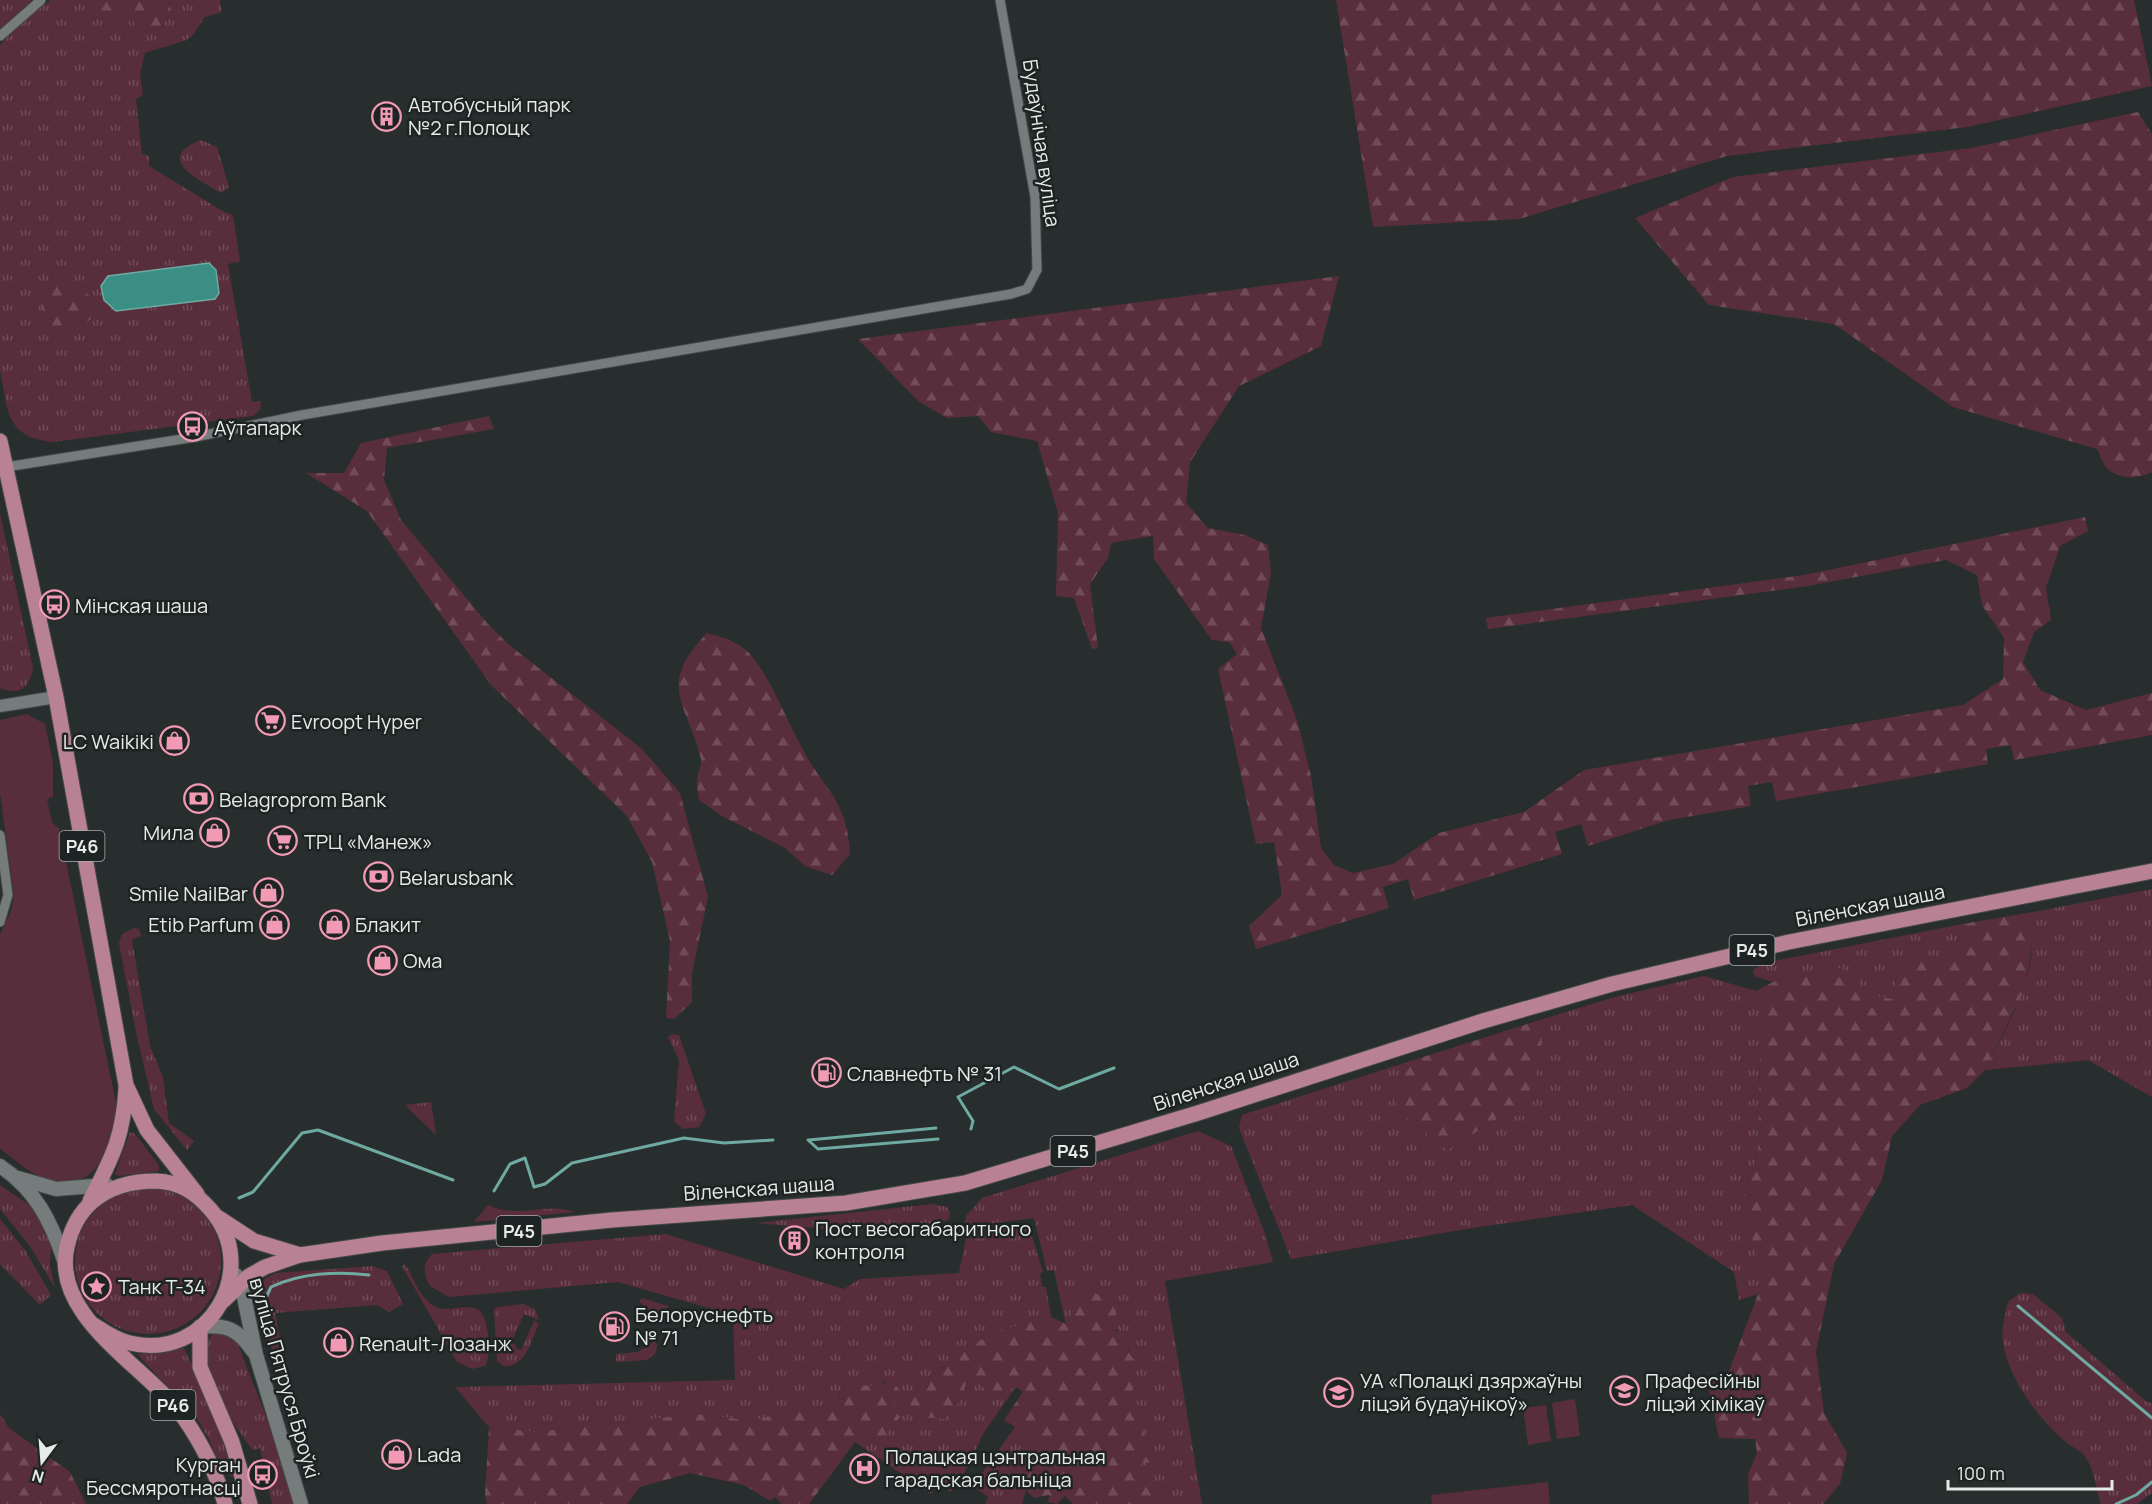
<svg xmlns="http://www.w3.org/2000/svg" width="2152" height="1504" viewBox="0 0 2152 1504" font-family="Manrope,sans-serif">
<style>
.grass{fill:url(#grass-tufts)}
.forest{fill:url(#forest-firs)}
.park{fill:#592e3c}
.water{fill:#3b8e83;stroke:#6eaaa2;stroke-width:1.5}
.lines{fill:none;stroke-linecap:round;stroke-linejoin:round}
.stream{stroke:#6eaaa2;stroke-width:3}
.minor-casing{stroke:#434948;stroke-width:11}
.tertiary-casing{stroke:#434948;stroke-width:14}
.secondary-casing{stroke:#434948;stroke-width:16}
.primary-casing{stroke:#434948;stroke-width:17}
.minor{stroke:#757c7b;stroke-width:9}
.tertiary{stroke:#757c7b;stroke-width:12}
.secondary{stroke:#757c7b;stroke-width:14}
.primary{stroke:#b98194;stroke-width:15}
.labels{text-anchor:middle;dominant-baseline:central;stroke-width:5;stroke-linejoin:round;paint-order:stroke}
.shield{fill:#1e2423;stroke:#aaafae;stroke-width:1.5}
.shield-label{font-size:18px;font-weight:bold;fill:#e6eae9}
.poi-label{font-size:20px;fill:#e6eae9;stroke:#1e2423;text-anchor:start}
.street-label{font-size:20px;fill:#e6eae9;stroke:#1e2423}
</style>
<defs>
<pattern id="grass-tufts" width="24" height="20" patternUnits="userSpaceOnUse" patternTransform="scale(1.5)"><rect width="24" height="20" fill="#592e3c"/><path d="M3 7l-1-3M5 7V3M7 7l1-3M15 17l-1-3M17 17v-4M19 17l1-3" fill="none" stroke="#714c58"/></pattern>
<pattern id="forest-firs" width="22" height="20" patternUnits="userSpaceOnUse" patternTransform="scale(1.5)"><rect width="22" height="20" fill="#592e3c"/><path d="M5 1l3.5 6h-7zM16 11l3.5 6h-7z" fill="#714c58"/></pattern>
</defs>
<rect width="100%" height="100%" fill="#282e2d"/>
<g class="grass">
<polygon points="0,0 32,0 0,29"/>
<path d="M 51,0 L 94,0 L 97,13 L 118,13 L 133,20 L 138,31 L 155,31 L 172,14 L 168,0 L 220,0 L 222,12 L 205,17 C 200,23 196,32 191,37 C 182,44 157,48 145,53 L 140,73 L 143,95 L 136,99 L 142,154 L 149,156 L 149,166 L 224,212 L 233,215 L 240,261 L 228,264 L 252,402 L 261,401 L 260,410 L 253,416 L 53,442 C 5,437 8,410 0,370 L 0,45 L 25,19 Z"/>
<path d="M 201,140 L 217,147 L 229,187 L 221,193 C 199,179 153,159 201,140 Z"/>
<path d="M 0,513 L 33,668 C 30,688 19,696 0,688 Z"/>
<path d="M 2152,889 L 2152,1097 L 2088,1060 L 1985,1070 C 2009,1021 2044,969 2028,913 Z"/>
<polygon points="1968,923 1957,955 1912,964 1896,978 1893,999 1859,993 1840,968 1773,982 1754,976 1753,970 1764,963"/>
<polygon points="134,928 139,929 141,936 132,940 150,1046 163,1077 169,1123 194,1141 187,1150 154,1109 136,1032 119,943 122,934"/>
<polygon points="1704,976 1756,991 1767,1008 1760,1056 1758,1152 1741,1202 1764,1278 1758,1294 1739,1300 1734,1272 1632,1205 1472,1228 1291,1259 1239,1128 1242,1115 1404,1063 1396,1109 1447,1150 1500,1117 1540,1063 1543,1019 1615,997"/>
<polygon points="673,1034 679,1035 706,1114 699,1127 683,1129 674,1121 679,1060 668,1037"/>
<polygon points="431,1102 436,1135 405,1105"/>
<polygon points="1198,1131 1231,1146 1265,1234 1273,1262 1165,1281 1202,1504 1159,1504 1164,1494 1144,1481 1137,1469 1151,1453 1152,1445 1144,1434 1147,1421 1132,1395 1136,1364 1118,1330 1109,1329 1117,1312 1066,1325 1054,1270 1047,1271 1034,1218 965,1227 966,1216 982,1198"/>
<polygon points="130,1132 135,1134 159,1165 159,1171 119,1176 115,1174"/>
<polygon points="0,1185 32,1207 42,1221 51,1246 50,1266 55,1288 30,1246 0,1209"/>
<circle cx="148" cy="1261" r="73"/>
<polygon points="933,1204 947,1207 950,1213 949,1219 935,1225 826,1229 756,1223"/>
<path d="M 488,1205 C 519,1220 545,1201 575,1212 L 474,1222 Z"/>
<polygon points="0,1219 25,1250 51,1295 40,1305 0,1264"/>
<path d="M 1026,1224 L 1031,1233 L 1043,1272 L 1040,1274 L 1042,1287 L 1046,1287 L 1051,1317 L 992,1332 L 916,1386 L 962,1399 L 966,1383 L 981,1384 L 1001,1393 L 1016,1387 L 984,1432 L 965,1472 L 951,1492 L 938,1484 L 931,1494 L 855,1442 L 885,1435 L 892,1408 L 885,1380 L 879,1386 L 839,1395 L 836,1410 L 797,1407 L 754,1421 L 696,1414 L 535,1432 L 489,1427 L 455,1387 L 735,1380 L 733,1315 L 618,1282 L 449,1297 L 430,1286 C 423,1275 422,1264 432,1254 L 665,1234 L 844,1289 L 860,1279 L 959,1273 L 967,1233 L 970,1228 Z"/>
<path d="M 405,1264 C 413,1277 419,1295 431,1304 C 444,1315 462,1303 477,1309 C 489,1313 492,1357 485,1366 L 472,1369 L 457,1362 L 402,1266 Z"/>
<path d="M 372,1266 L 387,1271 L 403,1304 L 389,1312 L 377,1305 L 275,1313 L 288,1378 L 282,1377 L 254,1297 C 258,1284 263,1278 276,1273 Z"/>
<path d="M 2020,1293 L 2033,1294 L 2062,1318 L 2066,1332 L 2147,1402 L 2152,1403 L 2152,1493 L 2137,1504 L 2101,1504 C 2095,1488 2095,1466 2082,1453 C 2079,1450 2074,1448 2070,1445 C 2041,1423 2009,1380 2003,1343 C 2001,1330 2005,1315 2008,1302 Z"/>
<polygon points="642,1298 668,1306 668,1320 655,1320 639,1301"/>
<path d="M 523,1304 L 535,1309 L 539,1320 L 524,1314 L 511,1343 L 516,1345 L 515,1348 L 521,1350 L 534,1321 L 539,1323 C 532,1339 525,1369 503,1366 L 497,1361 L 494,1310 L 497,1307 Z"/>
<path d="M 214,1332 L 226,1332 L 237,1342 L 269,1424 L 294,1504 L 272,1504 L 260,1448 L 253,1450 C 234,1427 190,1360 214,1332 Z"/>
<polygon points="655,1341 657,1344 656,1353 647,1360 616,1362 616,1354 638,1352"/>
<polygon points="184,1348 228,1447 238,1480 222,1471 210,1441 196,1417 137,1354"/>
<polygon points="1015,1427 1034,1439 1049,1440 1043,1461 1025,1477 1026,1490 1022,1504 985,1504 988,1497 973,1486"/>
</g>
<g class="forest">
<polygon points="94,0 168,0 172,14 155,31 138,31 133,20 118,13 96,13"/>
<polygon points="1336,0 2134,0 2152,86 1967,127 1727,156 1519,219 1373,227"/>
<path d="M 2138,112 L 2152,134 L 2152,472 C 2138,480 2117,479 2106,467 C 2102,462 2100,454 2097,449 L 1953,407 L 1834,324 L 1709,305 L 1635,218 L 1733,177 L 1971,148 Z"/>
<polygon points="1339,276 1321,346 1239,386 1190,462 1186,503 1208,528 1245,535 1268,545 1271,573 1261,628 1297,720 1311,776 1321,848 1334,865 1353,873 1393,864 1439,833 1524,812 1584,770 1963,705 2003,679 2004,638 1982,605 1977,575 1946,560 1808,586 1488,629 1486,618 1804,575 2085,517 2088,531 2060,546 2046,588 2051,620 2034,632 2023,662 2040,690 2086,710 2152,693 2152,735 2014,760 2011,745 1986,749 1988,764 1776,801 1772,782 1748,786 1751,806 1669,820 1588,846 1581,824 1555,832 1562,854 1414,900 1408,879 1383,887 1389,908 1256,949 1249,926 1282,895 1274,842 1256,844 1218,669 1237,654 1229,642 1212,640 1154,559 1153,536 1111,543 1108,558 1090,584 1098,648 1092,649 1074,598 1056,596 1058,513 1037,441 991,432 978,416 947,418 918,401 858,339"/>
<path d="M 54,282 C 71,283 89,291 99,306 C 95,320 75,332 61,333 C 41,318 32,301 54,282 Z"/>
<polygon points="489,416 494,429 387,448 384,480 401,520 487,623 508,644 642,749 680,793 708,897 692,973 692,1002 674,1019 666,1018 670,941 652,862 627,816 491,685 367,511 306,473 344,473 361,443"/>
<path d="M 707,633 C 725,638 743,643 754,659 C 774,685 786,719 802,748 C 825,792 847,798 850,854 L 832,875 L 805,866 L 785,848 L 722,816 L 699,800 C 698,794 697,788 697,782 C 697,774 702,766 701,759 C 687,702 656,686 707,633 Z"/>
<polygon points="2028,913 2034,934 2025,988 1985,1070 1967,1088 1920,1105 1892,1136 1882,1180 1834,1264 1816,1352 1824,1413 1847,1453 1840,1484 1823,1504 1749,1504 1748,1474 1757,1453 1755,1439 1719,1438 1707,1379 1728,1374 1764,1278 1741,1202 1758,1152 1760,1056 1767,1008 1756,991 1773,982 1840,968 1859,976 1859,993 1893,999 1896,978 1912,964 1957,954 1968,923"/>
<polygon points="1543,1019 1540,1063 1520,1116 1500,1117 1447,1150 1396,1109 1404,1063"/>
<polygon points="1093,1292 1116,1304 1117,1312 1110,1329 1131,1335 1133,1339 1128,1351 1137,1364 1132,1395 1147,1421 1144,1434 1152,1445 1151,1453 1157,1458 1154,1462 1143,1463 1138,1469 1144,1481 1161,1487 1164,1494 1159,1504 1073,1504 1065,1496 1057,1504 1048,1502 1049,1495 1034,1498 1026,1490 1025,1477 1043,1461 1049,1441 1034,1439 1004,1420 1023,1392 1016,1387 1001,1393 987,1392 981,1384 966,1383 962,1399 944,1419 913,1416 909,1404 916,1386 992,1332 1051,1317 1066,1324 1083,1295"/>
<polygon points="891,1378 899,1390 892,1408 900,1417 885,1435 855,1442 809,1504 782,1504 775,1497 770,1501 744,1485 690,1473 640,1487 627,1504 487,1504 485,1494 489,1427 535,1432 696,1414 754,1421 797,1407 836,1410 840,1394 842,1394 846,1385 879,1386"/>
<polygon points="0,1414 9,1428 70,1472 86,1504 0,1504"/>
</g>
<g class="park">
<path d="M 27,714 L 45,724 L 53,762 L 53,797 L 47,799 L 52,823 L 59,828 L 116,1103 C 115,1144 96,1199 43,1178 C 28,1172 13,1158 0,1149 L 0,934 L 11,912 L 14,896 L 0,793 L 0,720 Z"/>
<polygon points="1575,1399 1580,1436 1557,1439 1552,1403"/>
<polygon points="1546,1405 1551,1441 1528,1445 1523,1408"/>
<polygon points="1548,1482 1550,1504 1432,1504 1431,1495"/>
</g>
<polygon class="water" points="209,263 216,270 219,293 215,299 116,311 104,300 101,286 108,276"/>
<g class="lines">
<g class="stream">
<polyline points="971,1129 973,1121 958,1097 1014,1067 1059,1089 1114,1068"/>
<polyline points="808,1140 818,1149 938,1139"/>
<polyline points="809,1140 936,1128"/>
<polyline points="494,1191 510,1164 525,1158 534,1187 545,1184 572,1163 684,1138 724,1143 773,1140"/>
<polyline points="239,1198 253,1192 302,1133 318,1130 453,1180"/>
<path d="M 264,1302 L 271,1287 C 300,1273 337,1271 369,1275"/>
<polyline points="2018,1306 2152,1418"/>
<polyline points="2116,1504 2136,1495 2152,1482"/>
</g>
<defs>
<g id="minor">
<polyline points="0,36 41,0"/>
<polyline points="6,467 195,437 302,415 1011,294 1027,289 1037,270 1035,197 1000,0"/>
<polyline points="0,835 8,895 0,922"/>
</g>
<polyline id="tertiary" points="0,706 56,697"/>
<g id="secondary">
<path d="M 0,1166 C 35,1189 51,1221 64,1260"/>
<polyline points="18,1178 56,1189 107,1185"/>
<polyline points="236,1275 244,1297 256,1355 301,1504"/>
<path d="M 200,1327 C 226,1324 238,1329 253,1351"/>
</g>
<g id="primary">
<polyline points="0,441 56,697 126,1085 147,1130 197,1194"/>
<path d="M 90,1201 C 112,1157 123,1139 126,1088"/>
<polyline points="219,1218 254,1241 300,1255"/>
<polyline points="223,1301 249,1276 265,1267 300,1255 382,1243 612,1220 846,1203 965,1183 1198,1113 1483,1021 1612,984 1789,942 2152,871"/>
<path d="M 94,1325 C 105,1332 116,1340 130,1343 C 208,1362 263,1269 210,1209 C 195,1192 179,1182 156,1181 C 133,1181 111,1186 93,1201 C 79,1213 71,1229 67,1247 C 51,1318 148,1367 184,1418 C 202,1444 217,1474 225,1504"/>
<polyline points="200,1327 200,1367 232,1442 250,1504"/>
</g>
</defs>
<use href="#minor" class="minor-casing"/>
<use href="#tertiary" class="tertiary-casing"/>
<use href="#secondary" class="secondary-casing"/>
<use href="#primary" class="primary-casing"/>
<use href="#minor" class="minor"/>
<use href="#tertiary" class="tertiary"/>
<use href="#secondary" class="secondary"/>
<use href="#primary" class="primary"/>
</g>
<defs>
<symbol id="building-ring" viewBox="-11 -11 22 22"><circle r="9.5" fill="#1e2423" stroke="#f19ab4" stroke-width="1.5"/><path d="M-4-6H4V6H1V3H-1V6H-4ZM-2.5-4.3h1.7v1.8h-1.7ZM.8-4.3h1.7v1.8H.8ZM-2.5-1h1.7V.8h-1.7ZM.8-1h1.7V.8H.8Z" fill="#f19ab4"/></symbol>
<symbol id="bus-ring" viewBox="-11 -11 22 22"><circle r="9.5" fill="#1e2423" stroke="#f19ab4" stroke-width="1.5"/><path d="M-5-6H5V4H4V6H2V4H-2V6H-4V4H-5ZM-3.5-4V0h7V-4ZM-3.5 1.2v1.5H-2V1.2ZM2 1.2v1.5H3.5V1.2Z" fill="#f19ab4"/></symbol>
<symbol id="supermarket-ring" viewBox="-11 -11 22 22"><circle r="9.5" fill="#1e2423" stroke="#f19ab4" stroke-width="1.5"/><path d="M-6-5.5h2.5l.6 2H6L4.5 2H-2.5L-4.4-4H-6ZM-1.5 3.2a1.3 1.3 0 1 0 .1 0ZM3 3.2a1.3 1.3 0 1 0 .1 0Z" fill="#f19ab4"/></symbol>
<symbol id="shop-ring" viewBox="-11 -11 22 22"><circle r="9.5" fill="#1e2423" stroke="#f19ab4" stroke-width="1.5"/><path d="M-5-2.5h2.3a2.7 3.5 0 0 1 5.4 0H5L5.5 6h-11ZM-1.5-2.5h3a1.5 2.3 0 0 0-3 0Z" fill="#f19ab4"/></symbol>
<symbol id="bank-ring" viewBox="-11 -11 22 22"><circle r="9.5" fill="#1e2423" stroke="#f19ab4" stroke-width="1.5"/><path d="M-6-4H6V4H-6ZM0-2.3a2.3 2.3 0 1 0 0 4.6a2.3 2.3 0 1 0 0-4.6Z" fill="#f19ab4"/></symbol>
<symbol id="fuel-ring" viewBox="-11 -11 22 22"><circle r="9.5" fill="#1e2423" stroke="#f19ab4" stroke-width="1.5"/><path d="M-5.5-6h7V0h2V4h1.3V-2.5L3-4.5l.8-.8L6-3V5H2.5V1h-1V6h-7ZM-4.2-4.7v3.2H.2V-4.7Z" fill="#f19ab4"/></symbol>
<symbol id="sight-ring" viewBox="-11 -11 22 22"><circle r="9.5" fill="#1e2423" stroke="#f19ab4" stroke-width="1.5"/><path d="M0-6L1.8-2.2L6-1.7L2.9 1.2L3.7 5.4L0 3.3L-3.7 5.4L-2.9 1.2L-6-1.7L-1.8-2.2Z" fill="#f19ab4"/></symbol>
<symbol id="university-ring" viewBox="-11 -11 22 22"><circle r="9.5" fill="#1e2423" stroke="#f19ab4" stroke-width="1.5"/><path d="M0-5L7-2L0 1L-7-2ZM-4 1L0 2.5L4 1V4Q0 6-4 4Z" fill="#f19ab4"/></symbol>
<symbol id="hospital-ring" viewBox="-11 -11 22 22"><circle r="9.5" fill="#1e2423" stroke="#f19ab4" stroke-width="1.5"/><path d="M-5-5h3v3.5h4V-5h3V5h-3V1.5h-4V5h-3Z" fill="#f19ab4"/></symbol>
</defs>
<g fill-rule="evenodd">
<use href="#building-ring" x="370" y="100" width="33" height="33"/>
<use href="#bus-ring" x="176" y="410" width="33" height="33"/>
<use href="#bus-ring" x="38" y="588" width="33" height="33"/>
<use href="#supermarket-ring" x="254" y="704" width="33" height="33"/>
<use href="#shop-ring" x="158" y="724" width="33" height="33"/>
<use href="#bank-ring" x="182" y="782" width="33" height="33"/>
<use href="#shop-ring" x="198" y="816" width="33" height="33"/>
<use href="#supermarket-ring" x="266" y="824" width="33" height="33"/>
<use href="#bank-ring" x="362" y="860" width="33" height="33"/>
<use href="#shop-ring" x="252" y="876" width="33" height="33"/>
<use href="#shop-ring" x="258" y="908" width="33" height="33"/>
<use href="#shop-ring" x="318" y="908" width="33" height="33"/>
<use href="#shop-ring" x="366" y="944" width="33" height="33"/>
<use href="#fuel-ring" x="810" y="1056" width="33" height="33"/>
<use href="#building-ring" x="778" y="1224" width="33" height="33"/>
<use href="#sight-ring" x="80" y="1270" width="33" height="33"/>
<use href="#fuel-ring" x="598" y="1310" width="33" height="33"/>
<use href="#shop-ring" x="322" y="1326" width="33" height="33"/>
<use href="#university-ring" x="1608" y="1374" width="33" height="33"/>
<use href="#university-ring" x="1322" y="1376" width="33" height="33"/>
<use href="#shop-ring" x="380" y="1438" width="33" height="33"/>
<use href="#hospital-ring" x="848" y="1452" width="33" height="33"/>
<use href="#bus-ring" x="246" y="1458" width="33" height="33"/>
</g>
<g class="labels">
<g class="shield">
<rect x="59.5" y="831" width="45" height="30" rx="4.5"/>
<rect x="1729.5" y="935" width="45" height="30" rx="4.5"/>
<rect x="1050.5" y="1136" width="45" height="30" rx="4.5"/>
<rect x="496.5" y="1216" width="45" height="30" rx="4.5"/>
<rect x="150.5" y="1390" width="45" height="30" rx="4.5"/>
</g>
<g class="shield-label">
<text x="82" y="846">Р46</text>
<text x="1752" y="950">Р45</text>
<text x="1073" y="1151">Р45</text>
<text x="519" y="1231">Р45</text>
<text x="173" y="1405">Р46</text>
</g>
<g class="poi-label">
<text x="408" y="104">Автобусный парк<tspan x="408" dy="23">№2 г.Полоцк</tspan></text>
<text x="214" y="427">Аўтапарк</text>
<text x="75" y="605">Мінская шаша</text>
<text x="291" y="721">Evroopt Hyper</text>
<text x="154" y="741" text-anchor="end">LC Waikiki</text>
<text x="219" y="799">Belagroprom Bank</text>
<text x="194" y="832" text-anchor="end">Мила</text>
<text x="304" y="841">ТРЦ «Манеж»</text>
<text x="399" y="877">Belarusbank</text>
<text x="248" y="893" text-anchor="end">Smile NailBar</text>
<text x="254" y="924" text-anchor="end">Etib Parfum</text>
<text x="355" y="924">Блакит</text>
<text x="403" y="960">Ома</text>
<text x="847" y="1073">Славнефть № 31</text>
<text x="815" y="1228">Пост весогабаритного<tspan x="815" dy="23">контроля</tspan></text>
<text x="118" y="1286">Танк Т-34</text>
<text x="635" y="1314">Белоруснефть<tspan x="635" dy="23">№ 71</tspan></text>
<text x="359" y="1343">Renault-Лозанж</text>
<text x="1360" y="1380">УА «Полацкі дзяржаўны<tspan x="1360" dy="23">ліцэй будаўнікоў»</tspan></text>
<text x="1645" y="1380">Прафесійны<tspan x="1645" dy="23">ліцэй хімікаў</tspan></text>
<text x="417" y="1454">Lada</text>
<text x="885" y="1456">Полацкая цэнтральная<tspan x="885" dy="23">гарадская бальніца</tspan></text>
<text x="241" y="1464" text-anchor="end">Курган<tspan x="241" dy="23">Бессмяротнасці</tspan></text>
</g>
<g class="street-label">
<text transform="translate(1042 143) rotate(82)">Будаўнічая вуліца</text>
<text transform="translate(1870 905) rotate(-11)">Віленская шаша</text>
<text transform="translate(1226 1081) rotate(-18)">Віленская шаша</text>
<text transform="translate(759 1188) rotate(-4)">Віленская шаша</text>
<text transform="translate(285 1378) rotate(74)">вуліца Пятруся Броўкі</text>
</g>
</g>
<g transform="translate(42 1462) rotate(196)" stroke="#1e2423" stroke-width="4.5" paint-order="stroke">
<path d="M0-4.5L10 22L0 15L-10 22Z" fill="#e6eae9"/>
<text y="-9" font-size="16" font-weight="bold" text-anchor="middle" fill="#e6eae9">N</text>
</g>
<path d="M1948 1480v9h164v-9" fill="none" stroke="#e6eae9" stroke-width="3"/>
<text x="1957" y="1480" font-size="18" fill="#e6eae9" stroke="#1e2423" stroke-width="4.5" paint-order="stroke">100 m</text>
</svg>
